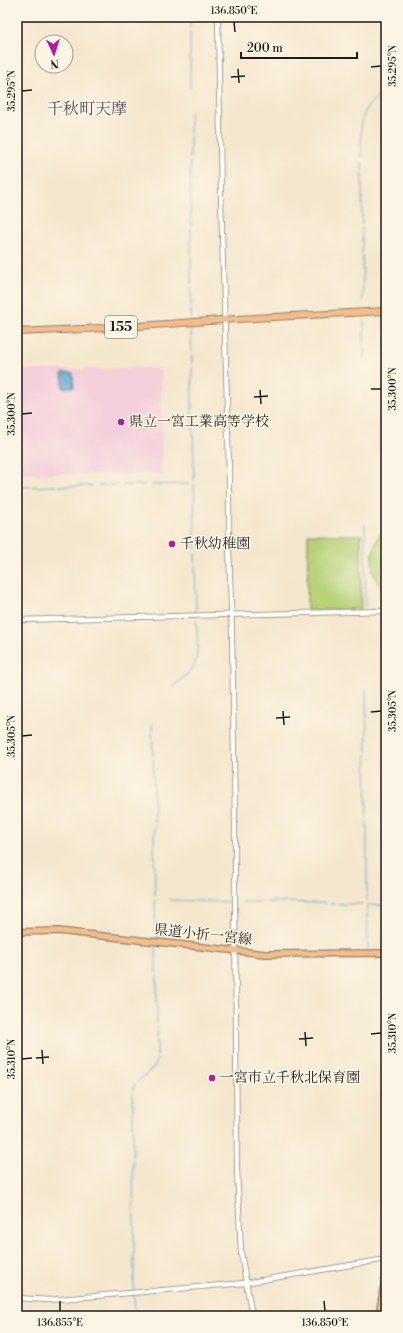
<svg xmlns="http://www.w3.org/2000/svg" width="403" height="1333" viewBox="0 0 403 1333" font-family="'Libre Bodoni','Noto Serif JP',serif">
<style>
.built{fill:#f4cfdc}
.green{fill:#b8d278;stroke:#6a774a}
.water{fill:#56a4cf;stroke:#396076}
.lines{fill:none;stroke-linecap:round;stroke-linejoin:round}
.stream{stroke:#56a4cf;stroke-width:1}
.minor-casing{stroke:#888274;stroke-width:6}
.major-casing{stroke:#888274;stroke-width:8}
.highway-casing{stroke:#888274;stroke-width:8}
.minor{stroke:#fff;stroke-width:4.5}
.major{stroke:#f7bd88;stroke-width:5.5}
.highway{stroke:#f7bd88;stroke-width:6}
.ticks{fill:none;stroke:#1c1c1c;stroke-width:1.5}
.poi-dot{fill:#b5179e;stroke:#fcf5e5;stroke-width:1.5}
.labels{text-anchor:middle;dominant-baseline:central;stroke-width:3;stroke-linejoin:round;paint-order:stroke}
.shield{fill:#fcf5e5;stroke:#5f5d58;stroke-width:1}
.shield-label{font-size:13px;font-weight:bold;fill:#1c1c1c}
.poi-label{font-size:14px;fill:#1c1c1c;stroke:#fcf5e5;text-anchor:start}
.street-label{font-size:14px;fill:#1c1c1c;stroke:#fcf5e5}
.quarter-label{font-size:16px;fill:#594c5e;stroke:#fcf5e5}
.neatline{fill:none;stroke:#1c1c1c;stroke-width:1.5}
.ticks-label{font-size:10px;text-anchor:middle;fill:#1c1c1c}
</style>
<rect width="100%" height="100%" fill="#fcf5e5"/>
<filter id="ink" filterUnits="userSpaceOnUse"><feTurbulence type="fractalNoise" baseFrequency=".025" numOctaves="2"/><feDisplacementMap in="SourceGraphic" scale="8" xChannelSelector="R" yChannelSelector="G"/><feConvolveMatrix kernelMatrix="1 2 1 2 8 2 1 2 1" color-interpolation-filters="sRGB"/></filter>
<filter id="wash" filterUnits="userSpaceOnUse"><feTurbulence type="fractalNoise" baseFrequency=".012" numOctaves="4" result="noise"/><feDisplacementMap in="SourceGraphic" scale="16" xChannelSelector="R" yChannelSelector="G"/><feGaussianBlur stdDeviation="0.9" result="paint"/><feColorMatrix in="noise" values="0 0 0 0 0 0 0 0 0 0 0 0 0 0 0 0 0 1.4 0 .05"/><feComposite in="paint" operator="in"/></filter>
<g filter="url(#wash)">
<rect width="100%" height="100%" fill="#f5e7cd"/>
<polygon class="built" points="158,368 161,372 162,474 17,474 17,370"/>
<g class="green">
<path d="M 386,526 L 386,591 C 384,589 381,587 379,584 C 366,568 373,540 386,526 Z"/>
<polygon points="308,534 361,535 361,609 307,610"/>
</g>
<polygon class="water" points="62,373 73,373 74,387 63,388"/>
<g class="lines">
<g class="stream">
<polyline points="190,17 190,28"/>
<polyline points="190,32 190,88"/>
<polyline points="190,113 190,158"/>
<path d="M 362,157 C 361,134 356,103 386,94"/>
<polyline points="190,162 191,225"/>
<polyline points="362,162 362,224"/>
<polyline points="362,228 363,301"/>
<polyline points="191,229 191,283"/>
<polyline points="191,287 191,319"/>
<polyline points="364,320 364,361"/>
<polyline points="191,327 192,365"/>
<polyline points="192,368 192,415"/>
<polyline points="193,418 194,480"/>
<polyline points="194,484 195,548"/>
<polyline points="123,485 144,485"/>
<polyline points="150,485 189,484"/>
<polyline points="59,486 93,486"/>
<polyline points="98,486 119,485"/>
<polyline points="17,487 56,486"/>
<polyline points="195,552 196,613"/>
<polyline points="365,607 365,525"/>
<path d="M 173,687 C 179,681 188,675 193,667 C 200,656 197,632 196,620"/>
<polyline points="366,689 367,751"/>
<polyline points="152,723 153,756"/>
<polyline points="366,755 367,817"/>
<polyline points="153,759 154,822"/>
<polyline points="367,821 367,900"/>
<polyline points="154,826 155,896"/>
<polyline points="155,900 156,939"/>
<polyline points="170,900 230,902"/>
<polyline points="243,902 262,902"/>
<polyline points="267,902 325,903"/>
<polyline points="330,904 362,904"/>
<polyline points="156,945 156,972"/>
<polyline points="368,949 367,905 386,905"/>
<polyline points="157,976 157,1023"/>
<polyline points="157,1026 157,1056"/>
<polyline points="133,1090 134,1085 155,1066 157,1059"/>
<polyline points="133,1094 133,1157"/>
<polyline points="133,1160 134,1226"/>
<polyline points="134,1228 134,1290"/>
<polyline points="134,1296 135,1316"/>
</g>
</g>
</g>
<g filter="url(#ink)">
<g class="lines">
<defs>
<g id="minor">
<polyline points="218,17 221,197 229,472 229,548 232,634 235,822 235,900 237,1169 241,1253 252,1316"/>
<polyline points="17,620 386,611"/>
<polyline points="17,1298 49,1300 245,1283 386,1259"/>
</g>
<g id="major">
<polyline points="17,21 19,17"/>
<polyline points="17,932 58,931 265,954 386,953"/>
<polyline points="379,1316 386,1272"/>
</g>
<polyline id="highway" points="17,332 126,327 236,319 386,311"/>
</defs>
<use href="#minor" class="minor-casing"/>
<use href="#major" class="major-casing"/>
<use href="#highway" class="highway-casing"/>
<use href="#minor" class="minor"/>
<use href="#major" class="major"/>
<use href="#highway" class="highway"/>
</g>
</g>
<path class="ticks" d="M 234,22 L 235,32M 371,67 L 381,66M 238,69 L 239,83M 231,77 L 245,76M 22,91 L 32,90M 371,389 L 381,389M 260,390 L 261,404M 254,397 L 268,396M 22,414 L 32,413M 283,711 L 284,725M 371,712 L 381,711M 276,718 L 290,717M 22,736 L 32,735M 305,1032 L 306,1046M 371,1034 L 381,1033M 299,1039 L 313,1038M 42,1050 L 43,1064M 36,1058 L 49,1057M 22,1059 L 32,1058M 60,1301 L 60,1311M 324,1301 L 325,1311"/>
<g class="poi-dot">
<circle cx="121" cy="422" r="4"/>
<circle cx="172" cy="544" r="4"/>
<circle cx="212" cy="1078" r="4"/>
</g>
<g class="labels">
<rect class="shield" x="105" y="316" width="32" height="22" rx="3"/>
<g class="shield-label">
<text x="121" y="327">155</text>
</g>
<g class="poi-label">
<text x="129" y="422">県立一宮工業高等学校</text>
<text x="180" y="544">千秋幼稚園</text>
<text x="220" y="1078">一宮市立千秋北保育園</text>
</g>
<g class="street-label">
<text transform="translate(203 935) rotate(6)">県道小折一宮線</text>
</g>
<g class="quarter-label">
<text x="87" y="109">千秋町天摩</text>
</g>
</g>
<rect width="403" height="1333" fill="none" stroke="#fcf5e5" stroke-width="44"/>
<g transform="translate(54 54) rotate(176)"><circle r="19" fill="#fcf5e5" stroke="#a29e95"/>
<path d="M0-3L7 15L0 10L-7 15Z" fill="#b5179e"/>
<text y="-6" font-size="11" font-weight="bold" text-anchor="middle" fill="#1c1c1c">N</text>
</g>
<path d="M241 52v6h116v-6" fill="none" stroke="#1c1c1c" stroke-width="2"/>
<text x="247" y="52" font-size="12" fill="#1c1c1c" stroke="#fcf5e5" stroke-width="3" paint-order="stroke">200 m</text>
<rect x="22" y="22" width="359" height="1289" class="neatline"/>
<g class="ticks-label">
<text x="234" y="14">136.850°E</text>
<text transform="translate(392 66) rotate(-90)" y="4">35.295°N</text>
<text transform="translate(11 91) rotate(-90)" y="4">35.295°N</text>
<text transform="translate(392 389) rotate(-90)" y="4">35.300°N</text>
<text transform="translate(11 414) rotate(-90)" y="4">35.300°N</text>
<text transform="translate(392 711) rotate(-90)" y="4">35.305°N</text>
<text transform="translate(11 736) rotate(-90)" y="4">35.305°N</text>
<text transform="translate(392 1033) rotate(-90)" y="4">35.310°N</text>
<text transform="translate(11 1059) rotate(-90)" y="4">35.310°N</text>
<text x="60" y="1326">136.855°E</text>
<text x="325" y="1326">136.850°E</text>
</g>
</svg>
